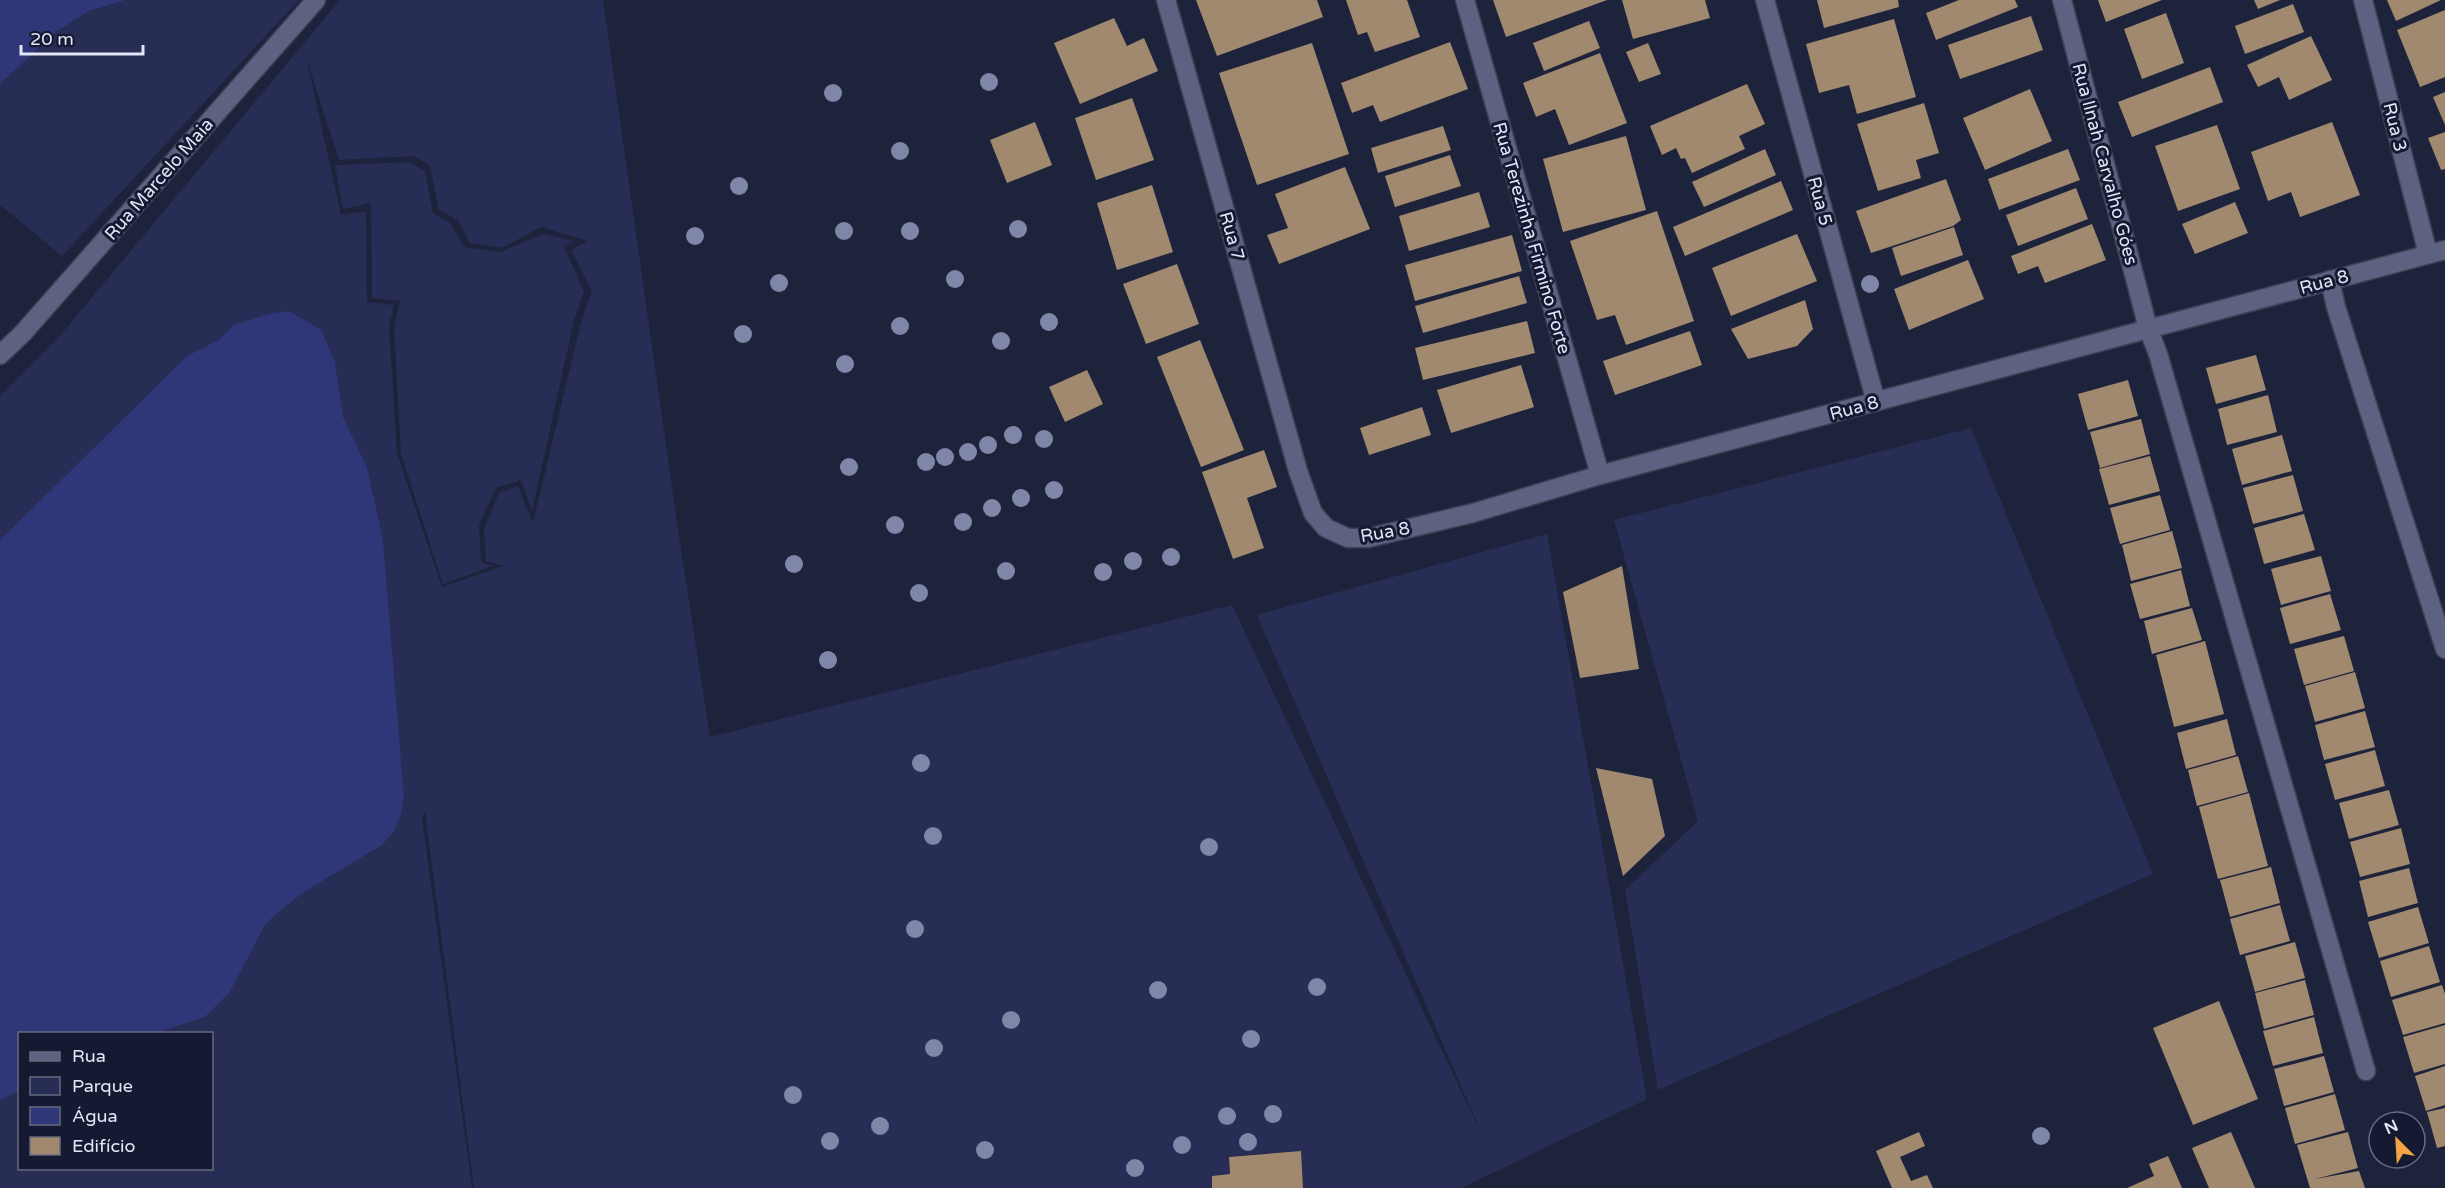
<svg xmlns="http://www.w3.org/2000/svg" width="2445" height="1188" viewBox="0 0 2445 1188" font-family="'Varela Round',sans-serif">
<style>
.green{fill:#272d55;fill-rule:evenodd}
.water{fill:#303778}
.building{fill:#a1896f}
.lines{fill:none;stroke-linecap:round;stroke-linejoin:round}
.street-casing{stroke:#3d4055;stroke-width:21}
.street{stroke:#5c6280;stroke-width:18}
.tree{fill:#7f86a7}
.labels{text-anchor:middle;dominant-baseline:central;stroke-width:6;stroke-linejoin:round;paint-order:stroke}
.street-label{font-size:18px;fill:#e2e6f7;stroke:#151931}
</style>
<rect width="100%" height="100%" fill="#1e233c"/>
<g class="green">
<polygon points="126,0 299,0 62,256 0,205 0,84 56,32 89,11"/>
<path d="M 340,0 L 603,0 L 678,530 L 710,737 L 1232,605 L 1487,1146 L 1257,615 L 1547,534 L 1647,1099 L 1461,1188 L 1303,1188 L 1300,1151 L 1229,1157 L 1230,1174 L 1212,1176 L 1212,1188 L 474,1188 L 425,812 L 422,818 L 472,1188 L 0,1188 L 0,1100 L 19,1091 L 20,1168 L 212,1168 L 212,1034 L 156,1033 L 205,1017 L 230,992 L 265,925 L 278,912 L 307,890 L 404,796 L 383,539 L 367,467 L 343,417 L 335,362 L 235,325 L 220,339 L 187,356 L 0,540 L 0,396 L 58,338 ZM 306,57 L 339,160 L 415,156 L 430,166 L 439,210 L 458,220 L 470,243 L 502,248 L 541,227 L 588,241 L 571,250 L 592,291 L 581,322 L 533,523 L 518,486 L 499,493 L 484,528 L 486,561 L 504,566 L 442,587 L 397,454 L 389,326 L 394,305 L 367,302 L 366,211 L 341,215 Z"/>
<polygon points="410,162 425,171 433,213 451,224 464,247 500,252 543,234 574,241 564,246 584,292 574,320 532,511 521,480 496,488 479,525 481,562 493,566 443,584 401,454 394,327 400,301 372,298 371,203 343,209 335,165"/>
<polygon points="1971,428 2153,874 1658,1090 1625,890 1698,821 1614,520"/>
</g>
<g class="water">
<polygon points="0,0 126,0 89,11 56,32 0,84"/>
<polygon points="289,311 321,330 335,362 343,417 367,467 383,539 404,796 401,814 394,831 382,845 307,890 278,912 265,925 230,992 205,1017 156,1033 20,1034 19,1091 0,1100 0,540 187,356 220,339 234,325 269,314"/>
</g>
<g class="building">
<polygon points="1196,0 1317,0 1323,17 1217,56"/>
<polygon points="1346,0 1407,0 1420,37 1375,52 1367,32 1358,35"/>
<polygon points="1493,0 1607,0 1506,37"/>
<polygon points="1622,0 1705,0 1710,18 1633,39"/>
<polygon points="1817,0 1898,0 1899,7 1824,28"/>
<polygon points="1959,0 2015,0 2018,7 1936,40 1926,13"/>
<polygon points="2098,0 2162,0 2106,22"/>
<polygon points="2254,0 2280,0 2258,9"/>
<polygon points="2387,0 2441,0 2396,21"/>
<polygon points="2293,4 2304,32 2245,54 2235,26"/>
<polygon points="2445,10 2445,77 2420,87 2397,30"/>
<polygon points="2166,13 2184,63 2142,79 2124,29"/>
<polygon points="2031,16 2043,50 1960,79 1948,45"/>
<polygon points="1114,18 1127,46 1144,38 1158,71 1080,104 1054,43"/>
<polygon points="1894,19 1916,97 1857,114 1849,85 1819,93 1806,44"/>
<polygon points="1589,21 1600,48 1544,71 1533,43"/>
<polygon points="2311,36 2332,80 2289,100 2279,77 2258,87 2247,65"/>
<polygon points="1450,42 1468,89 1380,122 1373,105 1352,113 1341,83"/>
<polygon points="1312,43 1349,154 1257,185 1219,73"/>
<polygon points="1648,43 1661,74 1639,82 1626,52"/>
<polygon points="1600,53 1627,123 1569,145 1555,109 1536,117 1523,83"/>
<polygon points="2210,67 2223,102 2132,137 2118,102"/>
<polygon points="1747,84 1765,124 1739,136 1745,149 1692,173 1685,158 1681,159 1676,148 1662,155 1650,126"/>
<polygon points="2030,89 2052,141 1985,170 1963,118"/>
<polygon points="2445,92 2445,125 2433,97"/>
<polygon points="1132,98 1154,160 1096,180 1075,118"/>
<polygon points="1924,103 1939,153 1916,160 1921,178 1878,191 1857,124"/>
<polygon points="1035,122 1052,165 1007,183 990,140"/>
<polygon points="2332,122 2360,195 2300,217 2291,192 2268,201 2251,152"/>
<polygon points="2217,125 2240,189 2178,211 2155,146"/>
<polygon points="1443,126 1451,150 1378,173 1371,148"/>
<polygon points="2445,132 2445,169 2441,170 2428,138"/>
<polygon points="1626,136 1646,210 1563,232 1543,159"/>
<polygon points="1765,149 1776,175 1704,207 1692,182"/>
<polygon points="2068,149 2080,180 1999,210 1988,179"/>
<polygon points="1450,155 1461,186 1395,207 1385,176"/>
<polygon points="1345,167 1370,229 1279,264 1267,235 1288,228 1275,194"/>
<polygon points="1946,179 1961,220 1953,226 1871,253 1856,211"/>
<polygon points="1781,181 1793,210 1685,256 1673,227"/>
<polygon points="1152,185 1173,252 1117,270 1097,203"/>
<polygon points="2076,188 2088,219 2018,246 2006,215"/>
<polygon points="1479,192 1490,227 1409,251 1399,216"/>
<polygon points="2235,202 2248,233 2195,254 2182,224"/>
<polygon points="1657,211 1694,321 1626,345 1615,315 1597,320 1570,241"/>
<polygon points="2092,224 2106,260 2045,283 2038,266 2018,274 2011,256"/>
<polygon points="1954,227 1963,255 1901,276 1892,248"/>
<polygon points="1797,234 1817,281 1731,316 1712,268"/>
<polygon points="1512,235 1522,271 1415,301 1405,265"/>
<polygon points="1968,260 1984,299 1909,330 1894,289"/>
<polygon points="1177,264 1199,324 1146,344 1123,284"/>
<polygon points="1519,276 1527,303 1423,333 1415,306"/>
<polygon points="1805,300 1813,329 1797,346 1748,359 1731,329"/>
<polygon points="1527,321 1535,353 1423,380 1415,348"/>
<polygon points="1690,331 1702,365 1615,395 1603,361"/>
<polygon points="1200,340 1244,450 1201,467 1157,357"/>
<polygon points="2256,355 2266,390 2216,404 2206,368"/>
<polygon points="1521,365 1534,407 1451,433 1437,390"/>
<polygon points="1087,370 1103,404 1065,422 1049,387"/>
<polygon points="2128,380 2138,416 2088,430 2078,394"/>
<polygon points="2268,395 2277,432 2227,445 2218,409"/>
<polygon points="1422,407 1431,435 1369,455 1360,428"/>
<polygon points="2141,419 2150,454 2100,468 2090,432"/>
<polygon points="2282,435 2292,471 2242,485 2232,449"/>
<polygon points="1264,450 1277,487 1247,498 1264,548 1233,559 1202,472"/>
<polygon points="2150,456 2160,491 2109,505 2099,469"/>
<polygon points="2293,475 2303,511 2253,524 2243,488"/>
<polygon points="2160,495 2170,530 2120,544 2110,508"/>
<polygon points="2304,514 2315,550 2264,564 2254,528"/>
<polygon points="2172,531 2182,568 2131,581 2122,545"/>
<polygon points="2321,556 2331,591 2281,605 2271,569"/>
<polygon points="1622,566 1639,669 1580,678 1563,592"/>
<polygon points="2181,570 2190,606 2140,619 2130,584"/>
<polygon points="2330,594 2341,630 2290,644 2280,608"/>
<polygon points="2192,608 2202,640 2152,654 2144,621"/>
<polygon points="2344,636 2354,671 2304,685 2294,649"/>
<polygon points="2205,641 2224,714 2174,727 2156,655"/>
<polygon points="2355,672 2365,708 2315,722 2305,686"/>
<polygon points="2365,711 2375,747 2324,760 2315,725"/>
<polygon points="2227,719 2236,755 2186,769 2177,733"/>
<polygon points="2375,750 2385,786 2335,800 2325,764"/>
<polygon points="2238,756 2248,792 2197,806 2188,770"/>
<polygon points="1596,768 1652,779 1665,836 1623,876"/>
<polygon points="2389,790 2399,825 2349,839 2339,803"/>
<polygon points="2249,793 2268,866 2218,879 2199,807"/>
<polygon points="2401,828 2410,864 2360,877 2350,842"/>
<polygon points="2271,867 2280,903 2230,917 2220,880"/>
<polygon points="2409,868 2418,903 2368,917 2359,881"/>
<polygon points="2280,905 2290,941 2240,955 2230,919"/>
<polygon points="2418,907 2429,943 2379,958 2368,922"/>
<polygon points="2295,942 2305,978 2255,992 2245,956"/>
<polygon points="2429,946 2440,982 2391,997 2380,961"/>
<polygon points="2305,980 2314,1015 2264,1029 2255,993"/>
<polygon points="2442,985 2445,994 2445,1023 2403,1035 2392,1000"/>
<polygon points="2219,1001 2258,1099 2193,1125 2153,1028"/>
<polygon points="2314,1017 2323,1053 2273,1066 2263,1031"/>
<polygon points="2445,1025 2445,1064 2414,1073 2403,1037"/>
<polygon points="2324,1056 2334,1092 2284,1106 2274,1069"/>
<polygon points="2445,1066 2445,1105 2426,1111 2415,1076"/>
<polygon points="2335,1094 2345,1130 2295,1144 2285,1108"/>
<polygon points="2445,1108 2445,1146 2437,1148 2427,1112"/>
<polygon points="1919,1132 1925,1146 1900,1157 1911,1181 1927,1175 1933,1188 1892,1188 1876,1151"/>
<polygon points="2231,1132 2255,1188 2209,1188 2192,1148"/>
<polygon points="2348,1132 2358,1168 2315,1179 2359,1171 2365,1188 2310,1188 2297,1145"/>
<polygon points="1301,1151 1303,1188 1212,1188 1212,1176 1230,1174 1229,1157"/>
<polygon points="2168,1156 2182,1188 2127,1188 2154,1176 2149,1164"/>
</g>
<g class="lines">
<defs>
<g id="street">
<polyline points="1166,0 1298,471 1313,513 1326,528 1348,538 1368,538 1473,513 1600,475 2445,250"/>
<polyline points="1465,0 1600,475"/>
<polyline points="1765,0 1876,402"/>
<polyline points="2062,0 2148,328 2158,354 2366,1071"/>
<polyline points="2363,0 2428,254"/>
<polyline points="2330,280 2336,307 2445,649"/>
<polyline points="0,355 23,333 316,0"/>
</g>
</defs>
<use href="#street" class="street-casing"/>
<use href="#street" class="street"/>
</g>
<g class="tree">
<circle cx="989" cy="82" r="9"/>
<circle cx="833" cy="93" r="9"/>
<circle cx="900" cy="151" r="9"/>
<circle cx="739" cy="186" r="9"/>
<circle cx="1018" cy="229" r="9"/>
<circle cx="844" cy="231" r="9"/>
<circle cx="910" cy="231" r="9"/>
<circle cx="695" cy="236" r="9"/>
<circle cx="955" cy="279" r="9"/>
<circle cx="779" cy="283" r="9"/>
<circle cx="1870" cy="284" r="9"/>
<circle cx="1049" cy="322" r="9"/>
<circle cx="900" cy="326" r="9"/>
<circle cx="743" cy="334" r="9"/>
<circle cx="1001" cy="341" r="9"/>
<circle cx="845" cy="364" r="9"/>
<circle cx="1013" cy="435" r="9"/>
<circle cx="1044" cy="439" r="9"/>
<circle cx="988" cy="445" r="9"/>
<circle cx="968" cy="452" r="9"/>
<circle cx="945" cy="457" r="9"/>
<circle cx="926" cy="462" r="9"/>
<circle cx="849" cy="467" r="9"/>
<circle cx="1054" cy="490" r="9"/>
<circle cx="1021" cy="498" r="9"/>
<circle cx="992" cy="508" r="9"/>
<circle cx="963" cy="522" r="9"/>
<circle cx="895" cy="525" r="9"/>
<circle cx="1171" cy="557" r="9"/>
<circle cx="1133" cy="561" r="9"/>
<circle cx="794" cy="564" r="9"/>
<circle cx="1006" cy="571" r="9"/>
<circle cx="1103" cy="572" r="9"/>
<circle cx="919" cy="593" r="9"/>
<circle cx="828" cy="660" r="9"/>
<circle cx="921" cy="763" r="9"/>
<circle cx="933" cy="836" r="9"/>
<circle cx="1209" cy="847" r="9"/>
<circle cx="915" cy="929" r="9"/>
<circle cx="1317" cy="987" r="9"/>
<circle cx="1158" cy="990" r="9"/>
<circle cx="1011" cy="1020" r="9"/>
<circle cx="1251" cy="1039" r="9"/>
<circle cx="934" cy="1048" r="9"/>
<circle cx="793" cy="1095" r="9"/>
<circle cx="1273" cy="1114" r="9"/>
<circle cx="1227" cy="1116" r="9"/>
<circle cx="880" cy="1126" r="9"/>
<circle cx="2041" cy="1136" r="9"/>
<circle cx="830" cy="1141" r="9"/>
<circle cx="1248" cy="1142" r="9"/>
<circle cx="1182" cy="1145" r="9"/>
<circle cx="985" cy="1150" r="9"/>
<circle cx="1135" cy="1168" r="9"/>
</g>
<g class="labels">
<g class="street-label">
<text transform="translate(2395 127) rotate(76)">Rua 3</text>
<text transform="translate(2105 164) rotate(75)">Rua Ilnah Carvalho Góes</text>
<text transform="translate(159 179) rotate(-49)">Rua Marcelo Maia</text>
<text transform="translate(1820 201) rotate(75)">Rua 5</text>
<text transform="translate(1232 236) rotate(74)">Rua 7</text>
<text transform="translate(1532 238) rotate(74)">Rua Terezinha Firmino Forte</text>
<text transform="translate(2324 282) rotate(-15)">Rua 8</text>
<text transform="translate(1854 408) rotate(-15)">Rua 8</text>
<text transform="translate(1385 532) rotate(-10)">Rua 8</text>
</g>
</g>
<rect x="18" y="1032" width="195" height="138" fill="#151931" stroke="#676b80" stroke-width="1.5"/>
<rect x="30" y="1052" width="30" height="9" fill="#5c6280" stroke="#676b80" stroke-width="1.5"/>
<text x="72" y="1062" font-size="18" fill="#e2e6f7">Rua</text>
<rect x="30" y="1077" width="30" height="18" fill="#272d55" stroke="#676b80" stroke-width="1.5"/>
<text x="72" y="1092" font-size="18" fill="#e2e6f7">Parque</text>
<rect x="30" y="1107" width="30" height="18" fill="#303778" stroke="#676b80" stroke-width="1.5"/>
<text x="72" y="1122" font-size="18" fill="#e2e6f7">Água</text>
<rect x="30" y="1137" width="30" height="18" fill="#a1896f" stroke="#676b80" stroke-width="1.5"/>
<text x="72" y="1152" font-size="18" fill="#e2e6f7">Edifício</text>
<g transform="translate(2397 1140) rotate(336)"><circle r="28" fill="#151931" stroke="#676b80" stroke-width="1.5"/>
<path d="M0-4.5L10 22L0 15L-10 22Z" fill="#f4a443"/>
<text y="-9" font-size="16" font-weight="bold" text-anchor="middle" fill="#e2e6f7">N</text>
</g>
<path d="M21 45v9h122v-9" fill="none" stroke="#e2e6f7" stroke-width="3"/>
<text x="30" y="45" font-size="18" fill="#e2e6f7" stroke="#151931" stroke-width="4.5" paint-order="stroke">20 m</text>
</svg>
